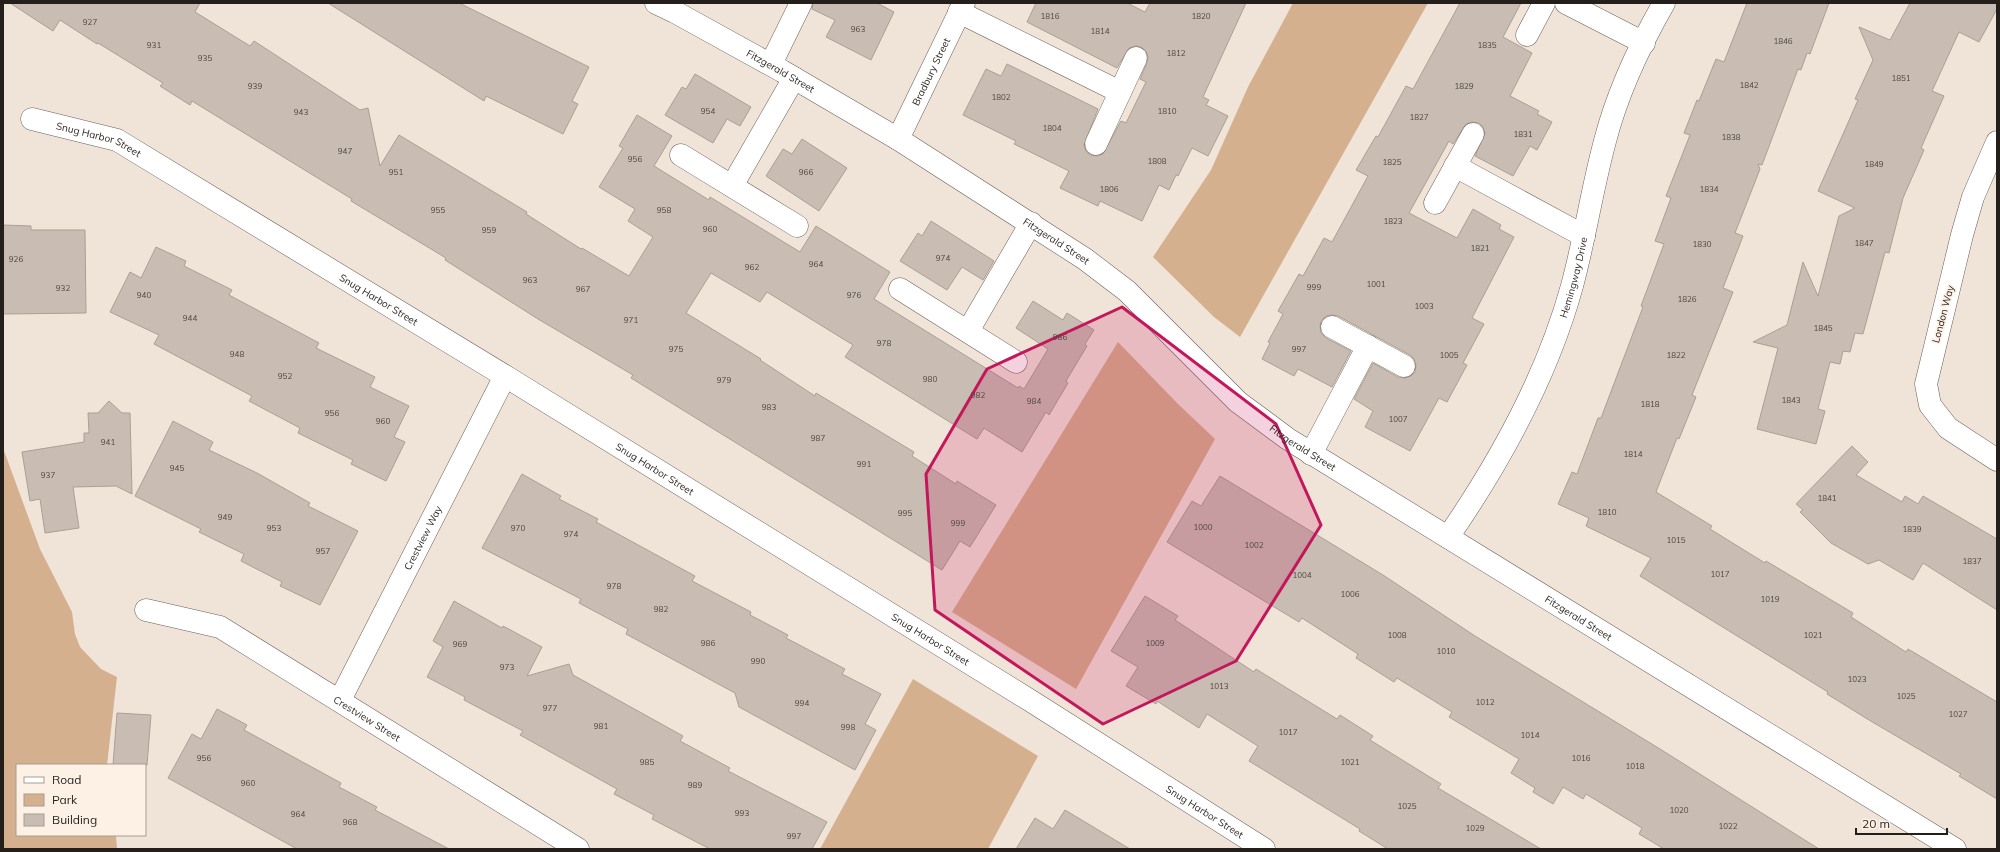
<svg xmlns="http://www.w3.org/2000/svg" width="2000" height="852" viewBox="0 0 2000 852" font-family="Mulish,sans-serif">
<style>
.green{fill:#d5b08e}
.building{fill:#c9bdb3;stroke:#aa9f94}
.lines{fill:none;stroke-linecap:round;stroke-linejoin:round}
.minor-casing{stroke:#6b6157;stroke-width:23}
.minor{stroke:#fff;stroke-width:22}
.marked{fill:#c2185b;fill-opacity:0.2;stroke:#c2185b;stroke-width:3;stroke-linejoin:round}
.labels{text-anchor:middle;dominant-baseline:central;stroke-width:3.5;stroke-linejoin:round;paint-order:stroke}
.number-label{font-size:8px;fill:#4d4641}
.street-label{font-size:10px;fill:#241f1b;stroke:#fdf1e6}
</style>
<rect width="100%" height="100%" fill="#f0e4d9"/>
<g class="green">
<polygon points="1293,3 1428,3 1240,337 1214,317 1153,257 1211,170 1248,87"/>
<polygon points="1118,342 1178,404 1215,439 1076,689 952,612"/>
<polygon points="3,448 40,549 72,612 75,634 80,647 101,669 117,677 107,765 17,765 17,835 116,835 117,849 3,849"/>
<polygon points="913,679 1038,756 988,849 820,849"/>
</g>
<g class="building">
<polygon points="10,3 200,3 195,12 250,46 254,41 360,110 368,108 380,166 399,135 527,212 526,214 581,249 582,248 629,276 653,237 628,221 635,209 599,187 623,148 619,146 637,115 672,136 654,166 709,200 710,197 800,252 816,226 890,272 874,299 1018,388 1019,386 1024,389 1048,349 1016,328 1033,301 1063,320 1067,313 1094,330 1085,344 1087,346 1066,381 1068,383 1049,415 1046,412 1022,452 984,428 977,439 845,357 853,345 767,292 760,302 711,273 686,313 761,359 760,360 815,396 816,393 914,452 912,456 956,484 957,481 996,505 970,547 960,541 942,570 631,378 633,375 538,319 445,260 446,258 351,201 352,199 192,101 190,105 160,86 163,83 98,43 97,44 60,20 53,31"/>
<polygon points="328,3 459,3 589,67 572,101 578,104 563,134 486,96 484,101"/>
<polygon points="813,3 877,3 894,12 871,60 826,37 835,20 812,9"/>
<polygon points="1036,3 1127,3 1145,12 1150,3 1246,3 1203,97 1209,100 1206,105 1228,116 1208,156 1192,148 1178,176 1176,175 1169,190 1159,185 1142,221 1100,201 1098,206 1060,188 1069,171 1014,144 1016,141 963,115 986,69 1001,76 1007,64 1098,109 1084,145 1086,151 1090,155 1097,156 1103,154 1121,121 1126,123 1146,82 1140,79 1147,63 1148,57 1146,51 1141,47 1135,46 1129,48 1117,68 1027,22"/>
<polygon points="1460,3 1521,3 1503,37 1532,53 1510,96 1539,111 1537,114 1552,122 1537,150 1530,146 1513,176 1475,156 1485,133 1483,127 1479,123 1472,122 1466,124 1453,144 1449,141 1409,213 1457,238 1473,209 1501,225 1499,229 1514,237 1472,318 1484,324 1463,363 1467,365 1447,402 1439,398 1410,451 1365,427 1373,411 1354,399 1373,363 1398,377 1405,378 1411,376 1415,372 1416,365 1414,359 1410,355 1338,316 1332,315 1326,316 1321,321 1320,327 1321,333 1326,338 1351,351 1332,387 1298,369 1294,376 1262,359 1270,343 1268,342 1283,314 1278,311 1299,274 1303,276 1324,238 1332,242 1368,176 1356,170 1376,136 1378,137 1406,86 1413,89"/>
<polygon points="1747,3 1829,3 1810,54 1807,53 1801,70 1798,69 1762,165 1758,164 1760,169 1735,233 1743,236 1723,288 1733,292 1692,395 1696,397 1679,439 1677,438 1656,492 1712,526 1710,529 1765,563 1766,561 1853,613 1851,617 1906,652 1908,649 1997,702 1997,799 1959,776 1961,774 1869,720 1827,694 1828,692 1640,576 1651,558 1586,526 1589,518 1558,504 1572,472 1577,474 1598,418 1601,418 1643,307 1641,306 1664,244 1655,241 1671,198 1666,196 1690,135 1684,133 1697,100 1699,101 1716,59 1724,62"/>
<polygon points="1910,3 1997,3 1997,9 1979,42 1959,32 1932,91 1944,96 1921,148 1924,150 1903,198 1889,253 1885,252 1863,334 1855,333 1850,352 1843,351 1840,364 1830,362 1818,409 1825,411 1816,444 1757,429 1778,348 1753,342 1787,325 1803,262 1818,296 1839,216 1855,208 1818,191 1858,100 1855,99 1873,60 1859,27 1890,40"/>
<polygon points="695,74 751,107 740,126 727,119 713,143 665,115 682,87 686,89"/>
<polygon points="802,139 847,168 819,211 766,176 783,149 792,154"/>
<polygon points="931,221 994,261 983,280 962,267 947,290 900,261 918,233 922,236"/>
<polygon points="3,225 31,226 31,230 85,230 86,313 3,314"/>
<polygon points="156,247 186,261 184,266 232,290 229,295 319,343 316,348 375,377 370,387 409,406 394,437 405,442 386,481 351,464 353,460 298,433 300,428 249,401 252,396 154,344 159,335 110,312 130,272 141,278"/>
<polygon points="109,401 122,413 130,413 132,494 116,486 73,487 79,528 45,533 40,499 30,501 22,452 84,442 84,433 89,433 88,413 98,413"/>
<polygon points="173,421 213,442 209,450 257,473 310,503 308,506 358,531 320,605 280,586 282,582 241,561 244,554 199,532 201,529 135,496"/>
<polygon points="1852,446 1868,462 1856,475 1902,502 1905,496 1918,504 1923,496 1997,539 1997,610 1923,563 1913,580 1879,560 1868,564 1831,543 1800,512 1803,510 1796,504"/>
<polygon points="522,474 561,496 559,499 598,519 596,522 695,576 692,581 751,612 750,615 788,635 786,638 845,669 842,674 881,694 865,724 876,730 855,770 739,707 735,693 626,634 628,629 579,603 581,599 482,548"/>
<polygon points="1220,476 1383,575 1475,636 1660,749 1819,849 1664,849 1639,834 1642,828 1586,794 1583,799 1563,787 1553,804 1533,792 1535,788 1511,773 1519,759 1449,717 1452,712 1397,678 1394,682 1356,658 1358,654 1302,618 1299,622 1167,542 1192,501 1201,506"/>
<polygon points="1145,596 1178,616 1175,620 1254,672 1256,669 1337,719 1340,715 1373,736 1370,740 1441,784 1438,788 1541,849 1388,849 1359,831 1360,829 1249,761 1258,746 1207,714 1199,728 1157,701 1156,704 1126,686 1138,667 1111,651"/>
<polygon points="454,601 502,628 503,626 542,647 527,676 569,664 573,675 683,736 680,741 730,768 728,771 827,822 812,849 710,849 652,819 654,815 614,794 617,789 520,735 523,731 464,700 465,697 427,677 443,647 433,641"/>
<polygon points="217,709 247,725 244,730 341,783 339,787 377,807 375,810 449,849 297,849 168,778 192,734 201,739"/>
<polygon points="117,713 151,715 147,765 113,765"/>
<polygon points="1065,810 1130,849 1016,849 1035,818 1053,829"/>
</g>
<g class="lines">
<defs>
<g id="minor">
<path id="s1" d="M 656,3 L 675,12 L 782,71 L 898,139 L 1085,259 L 1127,291 L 1238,402 L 1288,439 L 1955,849"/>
<polyline points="1566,3 1644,43"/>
<polyline points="959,12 1120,92"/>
<polyline points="1527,35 1544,3"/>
<polyline points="771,64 801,3"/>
<path id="s2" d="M 32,119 L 117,140 L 505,376 L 1031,701 L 1264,849"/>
<path id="s3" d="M 898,139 L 964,3"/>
<polyline points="1997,142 1973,197 1962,235 1926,384 1930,405 1948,428 1997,460"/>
<polyline points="1096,144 1136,58"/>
<polyline points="681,155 797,226"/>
<polyline points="1455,166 1584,236"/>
<polyline points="732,186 794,78"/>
<polyline points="1435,203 1473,134"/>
<polyline points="900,289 1016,362"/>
<polyline points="1332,327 1404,366"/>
<polyline points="968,331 1031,223"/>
<polyline points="1311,454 1368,346"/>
<path id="s4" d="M 1448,537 C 1501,460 1547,377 1572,286 C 1585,238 1592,189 1605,141 C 1617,94 1640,45 1664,3"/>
<path id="s5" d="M 146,610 L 220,627 L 578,849"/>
<path id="s6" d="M 340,700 L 505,376"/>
</g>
</defs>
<use href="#minor" class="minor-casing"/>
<use href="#minor" class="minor"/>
</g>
<path class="marked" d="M 1122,307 L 1276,424 L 1321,525 L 1236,661 L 1103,724 L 935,610 L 926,474 L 987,369 Z"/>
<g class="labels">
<g class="number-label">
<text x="1050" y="16">1816</text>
<text x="1201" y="16">1820</text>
<text x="90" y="22">927</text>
<text x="858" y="29">963</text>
<text x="1100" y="31">1814</text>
<text x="1783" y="41">1846</text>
<text x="154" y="45">931</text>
<text x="1487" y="45">1835</text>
<text x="1176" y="53">1812</text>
<text x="205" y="58">935</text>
<text x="1901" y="78">1851</text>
<text x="1749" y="85">1842</text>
<text x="255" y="86">939</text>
<text x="1464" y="86">1829</text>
<text x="1001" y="97">1802</text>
<text x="708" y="111">954</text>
<text x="1167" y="111">1810</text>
<text x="301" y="112">943</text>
<text x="1419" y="117">1827</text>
<text x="1052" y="128">1804</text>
<text x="1523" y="134">1831</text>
<text x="1731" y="137">1838</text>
<text x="345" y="151">947</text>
<text x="635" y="159">956</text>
<text x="1157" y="161">1808</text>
<text x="1392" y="162">1825</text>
<text x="1874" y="164">1849</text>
<text x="396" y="172">951</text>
<text x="806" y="172">966</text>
<text x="1109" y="189">1806</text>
<text x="1709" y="189">1834</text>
<text x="438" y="210">955</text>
<text x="664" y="210">958</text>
<text x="1393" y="221">1823</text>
<text x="710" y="229">960</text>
<text x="489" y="230">959</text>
<text x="1864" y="243">1847</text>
<text x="1702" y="244">1830</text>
<text x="1480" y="248">1821</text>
<text x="943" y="258">974</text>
<text x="16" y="259">926</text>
<text x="816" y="264">964</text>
<text x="752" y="267">962</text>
<text x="530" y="280">963</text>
<text x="1376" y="284">1001</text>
<text x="1314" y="287">999</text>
<text x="63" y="288">932</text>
<text x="583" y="289">967</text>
<text x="144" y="295">940</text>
<text x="854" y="295">976</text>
<text x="1687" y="299">1826</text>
<text x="1424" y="306">1003</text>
<text x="190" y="318">944</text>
<text x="631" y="320">971</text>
<text x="1823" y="328">1845</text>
<text x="1060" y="337">986</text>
<text x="884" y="343">978</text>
<text x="676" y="349">975</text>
<text x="1299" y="349">997</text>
<text x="237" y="354">948</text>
<text x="1449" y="355">1005</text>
<text x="1676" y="355">1822</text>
<text x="285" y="376">952</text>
<text x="930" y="379">980</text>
<text x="724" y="380">979</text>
<text x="978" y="395">982</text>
<text x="1791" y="400">1843</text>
<text x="1034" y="401">984</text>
<text x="1650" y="404">1818</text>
<text x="769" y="407">983</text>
<text x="332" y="413">956</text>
<text x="1398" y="419">1007</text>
<text x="383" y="421">960</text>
<text x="818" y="438">987</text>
<text x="108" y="442">941</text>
<text x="1633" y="454">1814</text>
<text x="864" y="464">991</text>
<text x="177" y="468">945</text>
<text x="48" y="475">937</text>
<text x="1827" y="498">1841</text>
<text x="1607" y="512">1810</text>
<text x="905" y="513">995</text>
<text x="225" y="517">949</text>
<text x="958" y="523">999</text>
<text x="1203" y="527">1000</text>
<text x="274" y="528">953</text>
<text x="518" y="528">970</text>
<text x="1912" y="529">1839</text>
<text x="571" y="534">974</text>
<text x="1676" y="540">1015</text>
<text x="1254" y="545">1002</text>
<text x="323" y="551">957</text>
<text x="1972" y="561">1837</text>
<text x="1720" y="574">1017</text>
<text x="1302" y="575">1004</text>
<text x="614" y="586">978</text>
<text x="1350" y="594">1006</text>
<text x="1770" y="599">1019</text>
<text x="661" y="609">982</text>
<text x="1397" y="635">1008</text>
<text x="1813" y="635">1021</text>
<text x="708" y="643">986</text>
<text x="1155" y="643">1009</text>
<text x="460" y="644">969</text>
<text x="1446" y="651">1010</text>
<text x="758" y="661">990</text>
<text x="507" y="667">973</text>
<text x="1857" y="679">1023</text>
<text x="1219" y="686">1013</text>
<text x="1906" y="696">1025</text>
<text x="1485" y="702">1012</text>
<text x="802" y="703">994</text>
<text x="550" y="708">977</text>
<text x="1958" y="714">1027</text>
<text x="601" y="726">981</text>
<text x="848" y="727">998</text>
<text x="1288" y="732">1017</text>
<text x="1530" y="735">1014</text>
<text x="204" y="758">956</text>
<text x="1581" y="758">1016</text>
<text x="647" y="762">985</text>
<text x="1350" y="762">1021</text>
<text x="1635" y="766">1018</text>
<text x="248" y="783">960</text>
<text x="695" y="785">989</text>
<text x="1407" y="806">1025</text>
<text x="1679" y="810">1020</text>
<text x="742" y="813">993</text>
<text x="298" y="814">964</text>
<text x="350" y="822">968</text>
<text x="1728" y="826">1022</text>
<text x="1475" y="828">1029</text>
<text x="794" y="836">997</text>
</g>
<g class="street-label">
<text stroke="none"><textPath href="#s1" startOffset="142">Fitzgerald Street</textPath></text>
<text stroke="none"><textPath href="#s3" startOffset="75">Bradbury Street</textPath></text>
<text stroke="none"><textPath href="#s2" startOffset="70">Snug Harbor Street</textPath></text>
<text stroke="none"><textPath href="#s1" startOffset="466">Fitzgerald Street</textPath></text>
<text stroke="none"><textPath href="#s4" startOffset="290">Hemingway Drive</textPath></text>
<text stroke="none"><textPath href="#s2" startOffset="394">Snug Harbor Street</textPath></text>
<text transform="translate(1943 314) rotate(-75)">London Way</text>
<text stroke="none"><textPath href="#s1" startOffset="789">Fitzgerald Street</textPath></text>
<text stroke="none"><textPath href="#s2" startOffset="718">Snug Harbor Street</textPath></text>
<text stroke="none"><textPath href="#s6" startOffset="182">Crestview Way</textPath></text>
<text stroke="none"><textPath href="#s1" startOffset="1113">Fitzgerald Street</textPath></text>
<text stroke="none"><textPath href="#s2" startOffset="1042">Snug Harbor Street</textPath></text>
<text stroke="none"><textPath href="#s5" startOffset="249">Crestview Street</textPath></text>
<text stroke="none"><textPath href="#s2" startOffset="1366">Snug Harbor Street</textPath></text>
</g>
</g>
<rect width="2000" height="852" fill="none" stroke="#241f1b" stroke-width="8"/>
<rect x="16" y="764" width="130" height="72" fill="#fdf1e6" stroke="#a69d95"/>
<rect x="24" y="777" width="20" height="6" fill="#ffffff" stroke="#a69d95"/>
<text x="52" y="784" font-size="12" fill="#241f1b">Road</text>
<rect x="24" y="794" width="20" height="12" fill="#d5b08e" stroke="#a69d95"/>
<text x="52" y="804" font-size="12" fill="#241f1b">Park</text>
<rect x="24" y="814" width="20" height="12" fill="#c9bdb3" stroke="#a69d95"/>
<text x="52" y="824" font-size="12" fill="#241f1b">Building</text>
<path d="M1856 828v6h91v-6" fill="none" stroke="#241f1b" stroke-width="2"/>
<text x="1862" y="828" font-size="12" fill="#241f1b" stroke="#fdf1e6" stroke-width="3" paint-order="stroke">20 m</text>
</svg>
